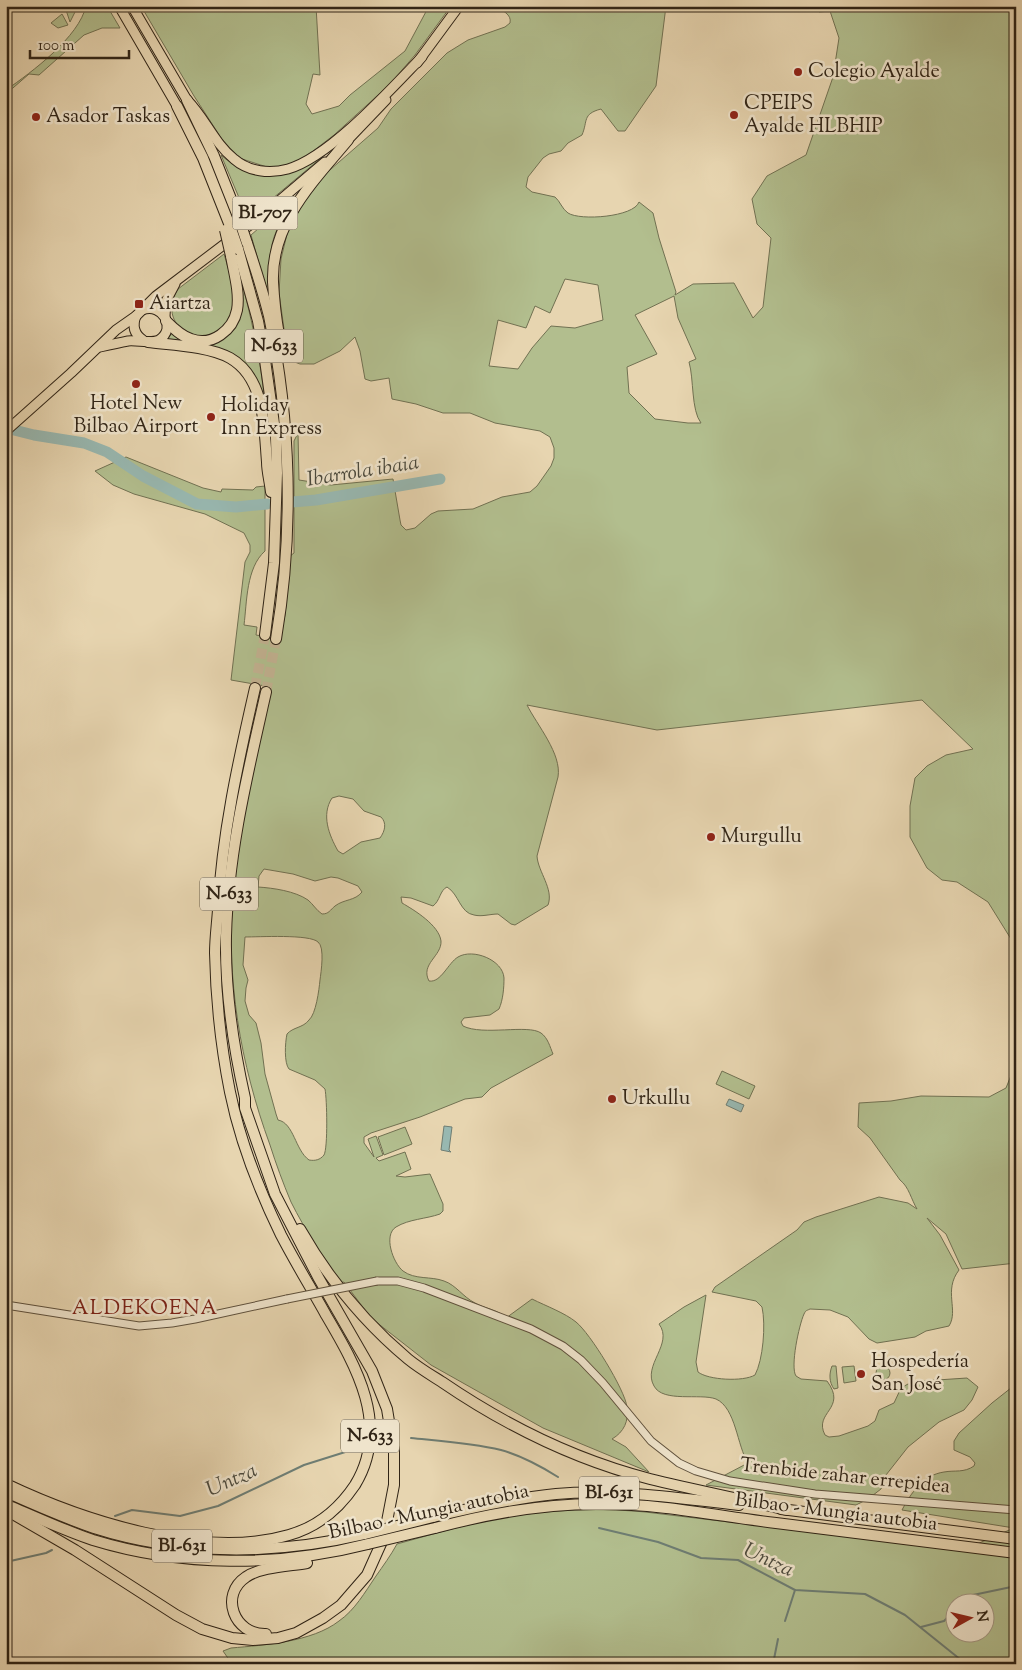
<svg xmlns="http://www.w3.org/2000/svg" width="1022" height="1670" viewBox="0 0 1022 1670" font-family="'Sorts Mill Goudy',serif">
<style>
.green{fill:#b2be8e;stroke:#717152;fill-rule:evenodd}
.water{fill:#98b8b1;stroke:#6e7d73}
.lines{fill:none;stroke-linecap:round;stroke-linejoin:round}
.stream{stroke:#6e7d73;stroke-width:2}
.river{stroke:#98b8b1;stroke-width:11}
.motorway-tunnel{stroke:#c2b291;stroke-width:10;stroke-dasharray:10 5;stroke-linecap:butt}
.tertiary-casing{stroke:#5e503c;stroke-width:9}
.primary-casing{stroke:#302416;stroke-width:11}
.trunk-casing{stroke:#302416;stroke-width:11}
.motorway-casing{stroke:#302416;stroke-width:12}
.tertiary{stroke:#efe4cc;stroke-width:7}
.primary{stroke:#e7d5b0;stroke-width:9}
.trunk{stroke:#e7d5b0;stroke-width:9}
.motorway{stroke:#e7d5b0;stroke-width:10}
.tertiary-bridge-casing{stroke:#5e503c;stroke-width:9;stroke-linecap:butt}
.motorway-bridge-casing{stroke:#302416;stroke-width:12;stroke-linecap:butt}
.tertiary-bridge{stroke:#efe4cc;stroke-width:7}
.motorway-bridge{stroke:#e7d5b0;stroke-width:10}
.poi-dot{fill:#8f2418;stroke:#efe4cc;stroke-width:2}
.labels{text-anchor:middle;dominant-baseline:central;stroke-width:5;stroke-linejoin:round;paint-order:stroke}
.shield{fill:#efe4cc;stroke:#695e4d;stroke-width:1}
.shield-label{font-size:19px;font-weight:bold;fill:#302416}
.poi-label{font-size:20px;fill:#302416;stroke:#efe4cc;text-anchor:start}
.street-label{font-size:20px;fill:#302416;stroke:#efe4cc}
.water-label{font-size:21px;font-style:italic;fill:#4a493d;stroke:#efe4cc}
.neighbourhood-label{font-size:21px;letter-spacing:1px;fill:#7a1f14;stroke:#efe4cc}
</style>
<rect width="100%" height="100%" fill="#e7d5b0"/>
<filter id="stains"><feTurbulence type="fractalNoise" baseFrequency=".004" numOctaves="4"/><feColorMatrix values="0 0 0 0 .2 0 0 0 0 .09 0 0 0 0 .02 0 0 0 .5 -.17"/></filter>
<radialGradient id="worn" r=".72"><stop offset=".6" stop-color="#630" stop-opacity="0"/><stop offset="1" stop-color="#630" stop-opacity=".3"/></radialGradient>
<g class="green">
<polygon points="71,6 78,6 70,22 66,10"/>
<path d="M 86,6 L 107,6 L 120,28 L 102,28 L 84,35 L 39,75 L 29,74 L 6,94 L 6,90 C 32,72 79,37 86,6 Z"/>
<polygon points="141,6 316,6 320,75 313,74 306,104 312,114 339,106 350,95 405,51 429,6 451,6 415,55 389,85 334,135 304,158 289,165 270,168 239,158 227,147 194,96"/>
<path d="M 496,6 L 666,6 L 656,86 L 625,131 L 618,131 L 601,109 C 582,114 588,121 582,135 L 568,143 L 561,151 L 549,154 L 543,158 L 528,177 L 526,187 L 532,192 L 555,197 C 560,201 562,209 568,213 C 580,221 634,217 639,202 L 653,213 L 659,238 L 676,292 L 675,295 L 693,284 L 734,283 L 753,318 L 763,307 L 771,238 L 757,224 L 752,199 L 767,176 L 806,155 L 833,77 L 839,38 L 830,11 L 819,12 L 815,6 L 1016,6 L 1016,961 L 1011,939 L 988,902 L 957,882 L 942,880 L 927,868 L 910,837 L 910,806 L 915,778 L 927,766 L 946,755 L 973,749 L 922,700 L 657,730 L 527,705 C 537,725 562,754 558,777 L 537,856 C 538,872 554,889 548,905 L 515,925 L 511,924 L 498,914 C 490,914 482,917 474,915 C 460,913 459,894 447,887 C 440,890 440,901 433,906 L 411,898 L 401,897 L 402,903 C 414,910 439,925 441,941 C 442,956 420,964 429,981 C 441,983 448,963 458,957 C 473,948 503,960 504,978 C 504,988 503,1000 499,1009 L 490,1015 L 464,1018 L 461,1022 L 463,1026 C 483,1036 528,1024 541,1033 C 548,1038 550,1047 553,1054 L 491,1088 L 482,1097 L 465,1099 L 420,1117 L 371,1133 L 364,1137 L 364,1143 L 374,1157 L 368,1139 L 376,1136 L 383,1155 L 376,1158 L 379,1161 L 405,1152 L 411,1169 L 396,1176 L 405,1177 L 430,1174 L 443,1204 L 443,1211 L 440,1214 C 426,1219 409,1219 396,1227 C 383,1235 393,1263 403,1271 C 415,1280 431,1276 444,1281 C 456,1285 463,1297 475,1303 C 485,1309 497,1309 506,1318 L 532,1299 C 546,1306 565,1313 576,1322 C 590,1333 625,1390 627,1407 C 629,1421 624,1432 612,1439 L 626,1447 L 649,1472 L 543,1428 L 431,1365 L 371,1318 L 344,1282 L 340,1283 C 323,1257 305,1230 291,1202 C 283,1183 276,1164 270,1145 C 240,1063 226,979 233,892 C 239,822 257,755 271,687 L 231,680 L 245,562 L 250,552 L 250,545 L 244,533 L 205,514 L 134,494 L 113,485 L 95,471 L 126,457 L 203,488 L 221,492 L 222,489 L 253,490 L 256,487 L 265,486 L 265,551 C 246,568 247,602 244,625 L 257,627 L 256,635 L 280,639 L 285,615 L 290,556 L 294,553 L 294,441 L 298,433 L 299,480 L 331,485 L 393,479 L 400,520 L 401,525 L 406,530 L 415,528 L 431,514 L 438,511 L 473,509 L 502,497 L 530,492 L 537,486 L 551,466 L 554,458 L 554,448 L 550,437 L 540,431 L 495,423 L 470,413 L 443,413 L 416,404 L 392,399 L 389,378 L 371,381 L 365,379 L 360,351 L 355,337 L 340,351 L 314,364 L 300,364 L 284,358 L 284,329 L 279,293 L 281,259 L 288,230 L 302,204 L 323,176 L 378,128 L 391,109 L 447,53 L 468,40 L 505,27 L 510,23 C 512,14 502,11 496,6 ZM 565,279 L 598,285 L 603,320 L 575,328 L 551,326 L 532,348 L 518,369 L 489,366 L 498,320 L 526,328 L 535,306 L 550,313 ZM 674,296 L 678,318 L 696,359 L 689,362 C 694,379 691,410 701,423 L 688,423 L 655,419 L 629,393 L 627,367 L 657,354 L 635,315 ZM 339,796 L 353,799 L 364,811 L 381,817 C 387,823 385,831 380,838 L 361,842 L 343,854 L 338,851 C 329,835 321,815 332,798 ZM 264,869 L 293,874 L 315,881 L 331,877 L 338,878 L 358,886 L 362,892 C 355,901 344,899 335,906 C 330,910 329,914 322,914 C 316,910 313,904 308,900 C 295,891 273,888 258,887 L 259,876 ZM 245,937 C 258,937 310,934 318,942 C 325,947 321,972 320,980 C 319,990 316,1014 309,1020 C 303,1028 293,1027 287,1034 C 285,1043 284,1063 289,1069 L 315,1080 L 325,1089 C 327,1099 328,1148 324,1155 C 320,1160 315,1161 309,1160 C 295,1150 294,1123 278,1120 L 276,1114 L 265,1074 L 261,1043 L 256,1023 L 249,1015 L 245,1001 L 246,988 L 248,980 L 243,965 Z"/>
<polygon points="62,14 68,25 58,28 51,23"/>
<path d="M 332,147 L 333,148 L 248,219 L 221,155 C 240,172 264,180 289,173 C 305,169 319,156 332,147 Z"/>
<path d="M 304,189 C 295,202 282,217 276,232 C 266,256 270,285 272,310 L 251,235 Z"/>
<path d="M 224,254 C 229,271 237,294 232,312 C 220,357 151,333 178,289 Z"/>
<path d="M 237,265 C 251,314 262,364 266,415 L 245,367 L 166,341 L 172,333 C 182,337 192,343 202,345 C 208,346 215,343 221,340 C 247,324 238,291 237,265 Z"/>
<path d="M 1016,1049 L 1016,1263 L 962,1269 L 946,1234 L 927,1218 L 940,1235 L 959,1270 C 943,1291 959,1310 949,1326 L 926,1331 L 915,1337 L 877,1343 L 869,1339 L 848,1317 L 830,1310 L 810,1309 C 806,1311 806,1310 804,1314 C 799,1325 790,1367 796,1376 L 801,1379 L 827,1381 C 848,1409 813,1412 825,1435 L 829,1437 L 839,1436 L 868,1426 L 875,1421 L 879,1410 L 894,1403 L 901,1388 L 908,1384 L 922,1381 L 967,1378 L 978,1387 L 972,1400 L 964,1410 L 939,1422 L 908,1447 L 886,1475 L 881,1489 L 868,1499 L 856,1505 L 706,1485 L 748,1463 C 737,1446 736,1408 716,1399 C 700,1393 663,1403 654,1386 C 642,1365 674,1344 659,1324 L 684,1307 L 706,1295 L 696,1362 L 698,1372 C 708,1380 743,1382 755,1375 C 763,1360 766,1325 762,1307 L 756,1301 L 712,1292 L 715,1287 L 797,1230 L 804,1222 L 816,1217 L 879,1197 L 908,1203 L 917,1209 C 911,1199 909,1187 900,1180 L 870,1138 L 858,1127 L 859,1103 L 891,1101 L 921,1096 L 989,1097 L 1006,1088 L 1014,1068 Z"/>
<polygon points="722,1071 755,1086 749,1099 716,1084"/>
<polygon points="405,1127 412,1144 384,1155 378,1137"/>
<path d="M 832,1366 L 836,1366 L 838,1388 L 834,1389 C 829,1382 829,1374 832,1366 Z"/>
<polygon points="854,1366 856,1381 844,1383 842,1367"/>
<circle cx="883" cy="1373" r="7"/>
<path d="M 1016,1384 L 1016,1664 L 232,1664 L 223,1651 L 231,1648 C 265,1645 312,1642 339,1621 C 355,1610 365,1592 376,1576 C 383,1566 391,1555 397,1544 C 426,1536 456,1527 486,1521 C 538,1510 592,1507 645,1512 L 963,1550 L 1014,1528 L 902,1510 C 911,1493 923,1475 944,1472 C 955,1470 964,1473 974,1466 L 975,1463 L 970,1457 L 954,1450 L 954,1441 L 959,1433 L 992,1403 ZM 954,1602 L 984,1602 L 984,1632 L 954,1632 Z"/>
</g>
<g class="water">
<polygon points="729,1099 744,1105 741,1112 726,1105"/>
<polygon points="444,1126 452,1127 449,1150 451,1152 441,1150"/>
</g>
<g class="lines">
<g class="stream">
<path d="M 411,1438 C 441,1441 472,1443 501,1450 C 519,1455 542,1467 558,1477"/>
<polyline points="115,1516 132,1510 180,1516 218,1506 304,1465 358,1448"/>
<polyline points="599,1528 658,1542 701,1558 738,1560 795,1590 865,1594 905,1615 966,1664"/>
<polyline points="6,1562 46,1553 52,1550"/>
<polyline points="965,1602 973,1595 1016,1586"/>
<polyline points="785,1621 795,1590"/>
<polyline points="921,1627 944,1621 954,1611"/>
<polyline points="773,1664 778,1639"/>
</g>
<g class="river">
<polyline points="6,428 34,435 84,443 107,452 143,476 197,504 236,507 267,504"/>
<polyline points="292,502 316,500 440,479"/>
</g>
<g class="motorway-tunnel">
<polyline points="255,688 265,635"/>
<polyline points="266,692 276,639"/>
</g>
<defs>
<g id="tertiary">
<polyline points="377,1281 398,1281 424,1288 531,1329 563,1346 581,1360 603,1383 651,1441 679,1463 696,1471 730,1481 815,1494 1016,1510"/>
<polyline points="6,1305 139,1326 172,1323 195,1319 287,1299"/>
</g>
<g id="primary">
<polyline points="417,63 459,6"/>
<polyline points="343,145 386,100"/>
<path d="M 136,316 C 132,326 134,334 143,340"/>
<polyline points="165,316 166,301 175,284"/>
<path d="M 100,347 C 109,345 118,343 128,341 C 137,340 151,344 159,340 C 177,329 163,302 142,310"/>
<polyline points="6,431 71,373 116,330 136,316 156,296 259,218 325,162"/>
</g>
<g id="trunk">
<polyline points="119,6 177,106"/>
<path d="M 132,6 L 187,100 C 205,118 214,143 234,159 C 249,172 270,174 288,169 C 330,157 391,89 422,57"/>
</g>
<g id="motorway">
<polyline points="187,100 214,156 239,219"/>
<polyline points="177,106 203,158 230,226"/>
<path d="M 247,243 C 255,267 263,292 269,316 C 291,421 294,533 276,639"/>
<polyline points="238,249 258,321 265,360 276,438 277,473 274,563 265,635"/>
<path d="M 166,321 C 173,328 181,336 191,339 C 212,347 233,330 237,310 C 240,293 234,273 231,256"/>
<path d="M 279,335 C 276,318 274,300 273,282 C 271,223 313,182 348,140"/>
<path d="M 148,342 C 172,345 208,346 230,358 C 265,378 264,426 267,462 C 267,472 270,482 271,492"/>
<path d="M 300,1229 C 328,1278 365,1323 408,1359 C 419,1368 431,1375 442,1382 C 505,1425 576,1460 650,1479 C 695,1490 741,1499 787,1510"/>
<path d="M 6,1484 C 84,1521 203,1560 289,1535 C 317,1527 339,1509 355,1485 C 391,1426 356,1366 326,1315 C 311,1288 295,1262 281,1235 C 259,1190 240,1141 230,1092 C 221,1047 216,999 215,953 C 215,939 217,924 218,910 C 222,835 238,762 255,688"/>
<path d="M 6,1492 C 35,1505 65,1518 94,1528 C 182,1556 276,1555 365,1534"/>
<path d="M 12,1507 C 38,1518 66,1531 93,1540 C 181,1567 278,1567 368,1544"/>
<polyline points="781,1509 1016,1539"/>
<path d="M 6,1510 L 75,1550 L 176,1615 L 202,1629 L 232,1638 L 253,1640 L 278,1638 L 296,1633 L 323,1618 L 341,1605 L 367,1575 L 384,1537 L 394,1485 L 394,1452 L 387,1409 L 372,1371 L 318,1277 L 275,1194 L 245,1108 L 245,1098 C 233,1045 225,990 226,936 C 228,853 248,772 266,692"/>
<path d="M 433,1517 C 474,1507 514,1498 556,1494 C 617,1489 679,1498 739,1505"/>
<path d="M 435,1528 C 491,1513 546,1503 603,1504 C 661,1504 718,1516 776,1523 C 856,1533 936,1543 1016,1553"/>
<path d="M 266,1634 C 234,1635 219,1595 246,1577 C 260,1567 290,1566 307,1563"/>
</g>
</defs>
<use href="#tertiary" class="tertiary-casing"/>
<use href="#primary" class="primary-casing"/>
<use href="#trunk" class="trunk-casing"/>
<use href="#motorway" class="motorway-casing"/>
<use href="#tertiary" class="tertiary"/>
<use href="#primary" class="primary"/>
<use href="#trunk" class="trunk"/>
<use href="#motorway" class="motorway"/>
<defs>
<polyline id="tertiary-bridge" points="287,1299 377,1281"/>
<g id="motorway-bridge">
<polyline points="239,219 247,243"/>
<polyline points="230,226 238,249"/>
<polyline points="225,230 231,256"/>
<polyline points="365,1534 433,1517"/>
<polyline points="368,1544 435,1528"/>
</g>
</defs>
<use href="#tertiary-bridge" class="tertiary-bridge-casing"/>
<use href="#motorway-bridge" class="motorway-bridge-casing"/>
<use href="#tertiary-bridge" class="tertiary-bridge"/>
<use href="#motorway-bridge" class="motorway-bridge"/>
</g>
<g class="poi-dot">
<circle cx="798" cy="72" r="5"/>
<circle cx="734" cy="115" r="5"/>
<circle cx="36" cy="117" r="5"/>
<rect x="134" y="299" width="10" height="10" rx="2.5"/>
<circle cx="136" cy="384" r="5"/>
<circle cx="211" cy="417" r="5"/>
<circle cx="711" cy="837" r="5"/>
<circle cx="612" cy="1099" r="5"/>
<circle cx="861" cy="1374" r="5"/>
</g>
<g class="labels">
<g class="shield">
<rect x="232.5" y="196.5" width="65" height="33" rx="4"/>
<rect x="245" y="329.5" width="58" height="33" rx="4"/>
<rect x="200" y="877.5" width="58" height="33" rx="4"/>
<rect x="341" y="1419.5" width="58" height="33" rx="4"/>
<rect x="579" y="1476.5" width="60" height="33" rx="4"/>
<rect x="152" y="1529.5" width="60" height="33" rx="4"/>
</g>
<g class="shield-label">
<text x="265" y="213">BI-707</text>
<text x="274" y="346">N-633</text>
<text x="229" y="894">N-633</text>
<text x="370" y="1436">N-633</text>
<text x="609" y="1493">BI-631</text>
<text x="182" y="1546">BI-631</text>
</g>
<g class="poi-label">
<text x="808" y="72">Colegio Ayalde</text>
<text x="744" y="104">CPEIPS<tspan x="744" dy="23">Ayalde HLBHIP</tspan></text>
<text x="46" y="117">Asador Taskas</text>
<text x="149" y="304">Aiartza</text>
<text x="136" y="404" text-anchor="middle">Hotel New<tspan x="136" dy="23">Bilbao Airport</tspan></text>
<text x="221" y="406">Holiday<tspan x="221" dy="23">Inn Express</tspan></text>
<text x="721" y="837">Murgullu</text>
<text x="622" y="1099">Urkullu</text>
<text x="871" y="1362">Hospedería<tspan x="871" dy="23">San José</tspan></text>
</g>
<g class="street-label">
<text transform="translate(845 1477) rotate(6)">Trenbide zahar errepidea</text>
<text transform="translate(429 1513) rotate(-12)">Bilbao - Mungia autobia</text>
<text transform="translate(836 1513) rotate(7)">Bilbao - Mungia autobia</text>
</g>
<g class="water-label">
<text transform="translate(363 472) rotate(-9)">Ibarrola ibaia</text>
<text transform="translate(232 1481) rotate(-24)">Untza</text>
<text transform="translate(768 1561) rotate(25)">Untza</text>
</g>
<g class="neighbourhood-label">
<text x="145" y="1309">ALDEKOENA</text>
</g>
</g>
<rect width="1022" height="1670" fill="none" stroke="#e7d5b0" stroke-width="25"/>
<rect x="8" y="8" width="1007" height="1655" fill="none" stroke="#302416" stroke-width="2.5"/>
<rect x="12" y="12" width="997" height="1645" fill="none" stroke="#302416"/>
<g transform="translate(970 1618) rotate(82)"><circle r="24" fill="#efe4cc" stroke="#a39783"/>
<path d="M0-4L9 19L0 12L-9 19Z" fill="#8f2418"/>
<text y="-8" font-size="14" font-weight="bold" text-anchor="middle" fill="#302416">N</text>
</g>
<path d="M30 50v8h99v-8" fill="none" stroke="#302416" stroke-width="2.5"/>
<text x="38" y="50" font-size="15" fill="#302416" stroke="#efe4cc" stroke-width="4" paint-order="stroke">100 m</text>
<rect width="100%" height="100%" filter="url(#stains)"/>
<rect width="100%" height="100%" fill="url(#worn)"/>
</svg>
